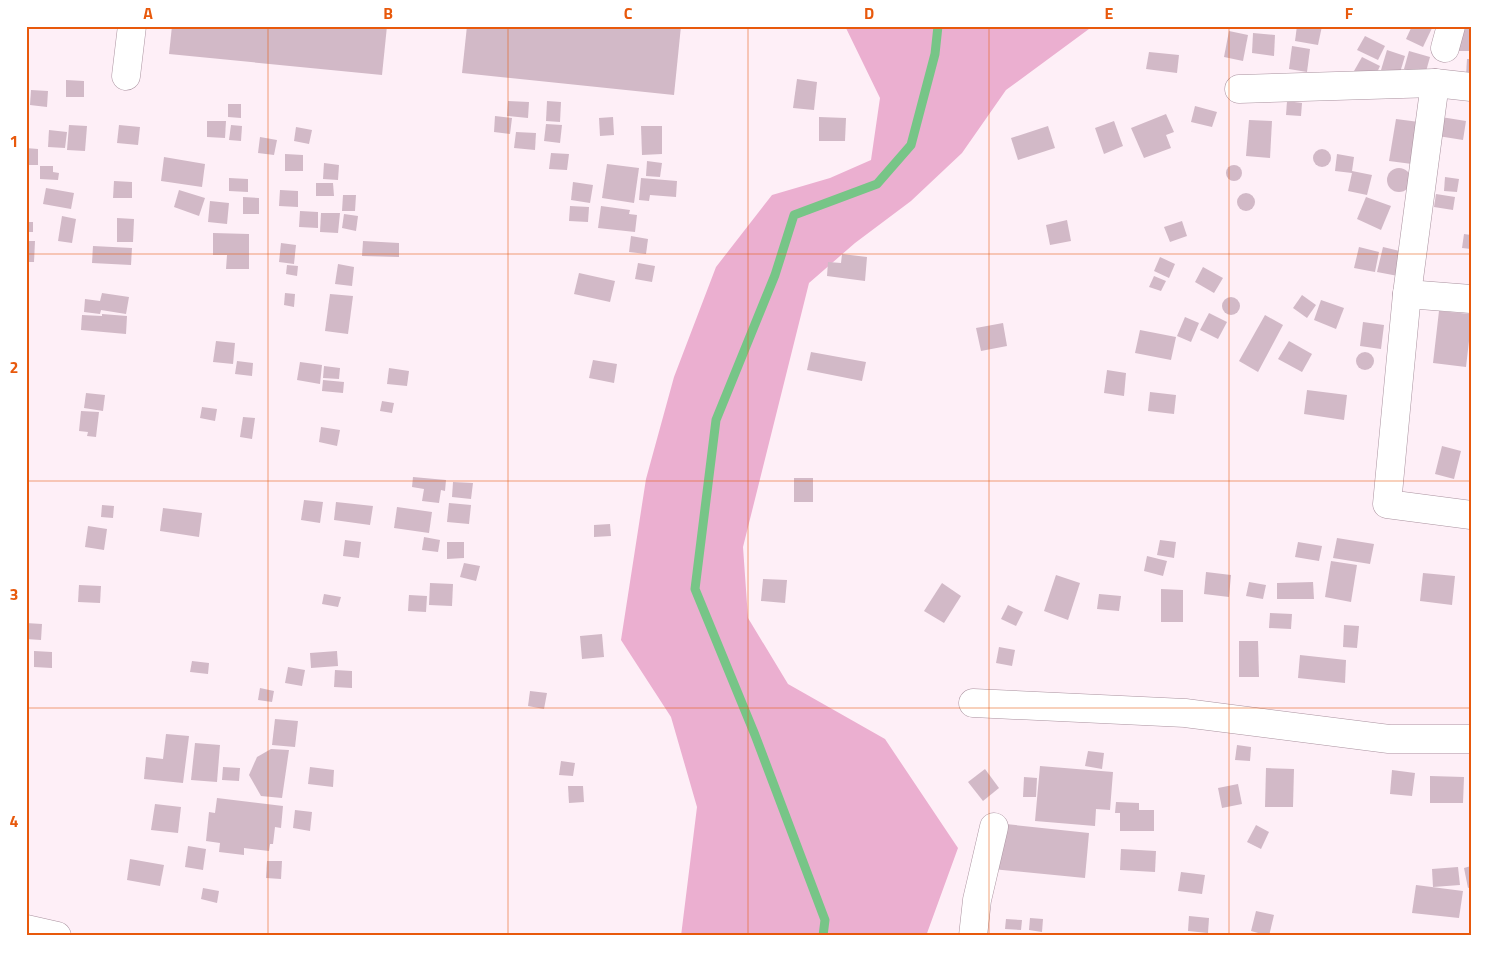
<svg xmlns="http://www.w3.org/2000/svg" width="1497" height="962" viewBox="0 0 1497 962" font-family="'Titillium Web',sans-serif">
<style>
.green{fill:#ebafd0}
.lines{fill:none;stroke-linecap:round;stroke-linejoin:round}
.stream{stroke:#77c587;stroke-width:9}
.building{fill:#d2b9c7}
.minor-casing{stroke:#aa929f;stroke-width:29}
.minor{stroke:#fff;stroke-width:28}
.grid{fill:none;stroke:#e8590c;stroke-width:1;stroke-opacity:0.55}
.neatline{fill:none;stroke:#e8590c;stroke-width:2}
.grid-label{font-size:16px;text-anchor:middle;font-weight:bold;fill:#e8590c}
</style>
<rect width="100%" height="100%" fill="#feeff7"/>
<polygon class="green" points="845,26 1093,26 1006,90 962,153 911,201 855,243 809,283 743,547 748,618 788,684 885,739 958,848 926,936 681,936 697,807 671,717 621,640 646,479 674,377 716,267 772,195 830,178 871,160 880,98"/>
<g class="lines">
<polyline class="stream" points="823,936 825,920 755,735 695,589 716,420 775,275 794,215 877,184 911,145 935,54 938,26"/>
</g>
<g class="building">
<polygon points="172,26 387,26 382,75 169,54"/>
<polygon points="467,26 681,26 674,95 462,73"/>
<polygon points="1297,26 1322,26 1318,45 1295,41"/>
<polygon points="1412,26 1433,26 1423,47 1406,39"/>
<rect x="1459" y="26" width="12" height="25"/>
<polygon points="1229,31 1248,35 1243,61 1224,57"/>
<polygon points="1253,33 1275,35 1274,56 1252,53"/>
<polygon points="1365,36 1385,46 1378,60 1357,50"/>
<polygon points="1292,46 1310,49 1307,72 1289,69"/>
<polygon points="1387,50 1405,56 1399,76 1381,70"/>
<polygon points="1409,51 1430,57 1425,75 1404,69"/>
<polygon points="1149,52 1179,55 1177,73 1146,69"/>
<polygon points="1362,57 1380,66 1373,81 1354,71"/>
<polygon points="1467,59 1471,59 1471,77 1466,76"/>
<polygon points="797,79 817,82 814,110 793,108"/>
<polygon points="66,80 84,81 84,97 66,97"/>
<polygon points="31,90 48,91 47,107 30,105"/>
<polygon points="508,101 529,102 528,118 507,116"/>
<polygon points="547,101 561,102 560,122 546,121"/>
<polygon points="1287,101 1302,103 1301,116 1286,115"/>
<polygon points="228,104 241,104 241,118 228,117"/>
<polygon points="1195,106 1217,112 1212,127 1191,122"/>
<polygon points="1166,114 1174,132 1166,135 1171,148 1144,158 1131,128"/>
<polygon points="495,116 512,118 510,134 494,132"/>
<polygon points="613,117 614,135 600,136 599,118"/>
<polygon points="819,117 846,118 845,141 819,141"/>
<polygon points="1441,117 1466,121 1463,140 1438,136"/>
<polygon points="1396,119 1419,122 1412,164 1389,161"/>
<polygon points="1249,120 1272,121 1270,158 1246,156"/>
<polygon points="207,121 226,121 225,138 207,137"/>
<polygon points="1114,121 1123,146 1104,154 1095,128"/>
<polygon points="546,124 562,125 560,143 544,141"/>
<polygon points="69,125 87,126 85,151 67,150"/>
<polygon points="119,125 140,127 138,145 117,143"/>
<polygon points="231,125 242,126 241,141 229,140"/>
<polygon points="641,126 662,126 662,154 642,155"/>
<polygon points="1048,126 1055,148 1018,160 1011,138"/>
<polygon points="296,127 312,130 309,144 294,141"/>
<polygon points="49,130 67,132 65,148 48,147"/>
<polygon points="516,132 536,133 535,150 514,148"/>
<polygon points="260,137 277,140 274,155 258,153"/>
<polygon points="26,148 38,149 38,165 26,165"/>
<circle cx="1322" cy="158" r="9"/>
<polygon points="551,153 569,154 567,170 549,169"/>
<polygon points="285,154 303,155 303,171 285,171"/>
<polygon points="1337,154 1354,157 1352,171 1372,175 1367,195 1348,191 1352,173 1335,171"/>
<polygon points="164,157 205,164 202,187 161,181"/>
<polygon points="647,161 662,163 660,177 646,176"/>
<polygon points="324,163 339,165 338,180 323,179"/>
<polygon points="607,164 639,168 634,203 602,198"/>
<circle cx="1234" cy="173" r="8"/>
<polygon points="40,166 53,166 53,172 59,173 58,180 40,179"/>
<circle cx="1399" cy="180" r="12"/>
<polygon points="1445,177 1459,179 1457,192 1444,191"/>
<polygon points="229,178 248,179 248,192 229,191"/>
<polygon points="641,178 677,181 676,197 650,195 649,201 639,200"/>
<polygon points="114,181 132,182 132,198 113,198"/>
<polygon points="573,182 593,185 590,203 571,200"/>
<polygon points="316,183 333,183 334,196 316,196"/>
<polygon points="46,188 74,193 71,209 43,204"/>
<polygon points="179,190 205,198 199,216 174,207"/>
<polygon points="280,190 298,191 298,207 279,206"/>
<circle cx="1246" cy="202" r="9"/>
<polygon points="1436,194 1455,197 1453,210 1434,207"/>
<polygon points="343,195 356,195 355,211 342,211"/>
<polygon points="243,197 259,198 259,214 243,214"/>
<polygon points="1366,197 1391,206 1381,230 1357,219"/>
<polygon points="210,201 229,203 227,224 208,222"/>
<polygon points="570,206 589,207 588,222 569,221"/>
<polygon points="601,206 630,210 629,214 637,215 635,232 598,228"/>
<polygon points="300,211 318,212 318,228 299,227"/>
<polygon points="321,213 340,213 338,233 320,232"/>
<polygon points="344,214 358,216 356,231 342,228"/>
<polygon points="62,216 76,219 72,243 58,241"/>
<polygon points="117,218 134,219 133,242 117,242"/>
<polygon points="1067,220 1071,241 1050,245 1046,225"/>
<polygon points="1182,221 1187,236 1170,242 1164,227"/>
<rect x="26" y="222" width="7" height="10"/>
<polygon points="213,233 249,234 249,269 226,269 227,255 213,255"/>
<polygon points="1464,234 1471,235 1471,249 1462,248"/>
<polygon points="631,236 648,239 646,254 629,252"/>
<polygon points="26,241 35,241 34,262 26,262"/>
<polygon points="363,241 399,243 399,257 362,256"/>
<polygon points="281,243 296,245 294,264 279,262"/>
<polygon points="93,246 132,248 131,265 92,263"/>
<polygon points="1359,247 1379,252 1375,272 1354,268"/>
<polygon points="1383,247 1404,252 1398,276 1377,272"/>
<polygon points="842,254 867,257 865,281 827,276 828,262 841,263"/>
<polygon points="1160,257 1175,264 1169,278 1154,271"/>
<polygon points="638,263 655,266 652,282 635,279"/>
<polygon points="338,264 354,267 352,286 335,284"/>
<polygon points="287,265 298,266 297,276 286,274"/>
<polygon points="1203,267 1223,278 1214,293 1195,282"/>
<polygon points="579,273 615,281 610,302 574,294"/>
<polygon points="1154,276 1166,281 1161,291 1149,287"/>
<polygon points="102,293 129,297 126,314 101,310 100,314 84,312 85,299 100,301"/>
<polygon points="285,293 295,294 294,307 284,305"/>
<polygon points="330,294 353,296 348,334 325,331"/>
<polygon points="1302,295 1316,305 1307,318 1293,308"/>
<circle cx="1231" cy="306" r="9"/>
<polygon points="1321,300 1344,308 1336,329 1314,320"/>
<polygon points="1439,311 1471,314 1471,341 1469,341 1466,367 1433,363"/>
<polygon points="1209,313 1227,322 1218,339 1200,330"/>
<polygon points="102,314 127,316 126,334 81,330 82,315 102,316"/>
<polygon points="1265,315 1283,325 1258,372 1239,361"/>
<polygon points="1185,317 1199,323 1191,342 1177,336"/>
<polygon points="1363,322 1384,325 1381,349 1360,346"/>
<polygon points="1003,323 1007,346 981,351 976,328"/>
<polygon points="1140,330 1176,337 1171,360 1135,353"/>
<polygon points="216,341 235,343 233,364 213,362"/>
<polygon points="1289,341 1312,354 1302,372 1278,359"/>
<polygon points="811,352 866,362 862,381 807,370"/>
<circle cx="1365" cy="361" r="9"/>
<polygon points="593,360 617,364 614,383 589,378"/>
<polygon points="237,361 253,363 252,376 235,374"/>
<polygon points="300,362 322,365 320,384 297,380"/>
<polygon points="324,366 340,368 339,379 323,378"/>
<polygon points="389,368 409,371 407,386 387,384"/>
<polygon points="1107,370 1126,373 1124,396 1104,393"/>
<polygon points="323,380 344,382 343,393 322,391"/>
<polygon points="1307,390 1347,395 1344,420 1304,414"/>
<polygon points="1150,392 1176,395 1174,414 1148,411"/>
<polygon points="86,393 105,395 103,411 84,408"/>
<polygon points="382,401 394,403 392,413 380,411"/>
<polygon points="202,407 217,409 215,421 200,418"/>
<polygon points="81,411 99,412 96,437 87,436 88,432 79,431"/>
<polygon points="243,417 255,418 252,439 240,437"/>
<polygon points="321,427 340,430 337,446 319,442"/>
<polygon points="1442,446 1461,451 1454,479 1435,474"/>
<polygon points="413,477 446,480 445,491 441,490 439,503 422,501 424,489 412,487"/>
<rect x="794" y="478" width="19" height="24"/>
<polygon points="453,482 473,483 471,499 452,497"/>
<polygon points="304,500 323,502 320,523 301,520"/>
<polygon points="336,502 373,506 370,525 334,520"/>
<polygon points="449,503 471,505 469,524 447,522"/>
<polygon points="102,505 114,506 113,518 101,517"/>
<polygon points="397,507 432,512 429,533 394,528"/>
<polygon points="163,508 202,513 199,537 160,531"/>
<polygon points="610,524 611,536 594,537 594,525"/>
<polygon points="88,526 107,529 104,550 85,547"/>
<polygon points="424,537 440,540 438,552 422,550"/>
<polygon points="1337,538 1374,544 1370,564 1333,558"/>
<polygon points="345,540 361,542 359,558 343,556"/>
<polygon points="1160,540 1176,542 1174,558 1157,555"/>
<polygon points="447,542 464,542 464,558 447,559"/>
<polygon points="1298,542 1322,546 1319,561 1295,557"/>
<polygon points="1147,556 1167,561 1163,576 1144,571"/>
<polygon points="1331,561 1357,565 1351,602 1325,597"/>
<polygon points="464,563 480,566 476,581 460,577"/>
<polygon points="1206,572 1231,575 1229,597 1204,594"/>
<polygon points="1423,573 1455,576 1452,605 1420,601"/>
<polygon points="1056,575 1080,583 1068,620 1044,611"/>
<polygon points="763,579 787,580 785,603 761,601"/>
<polygon points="1249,582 1266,585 1263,599 1246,596"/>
<polygon points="1313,582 1314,599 1277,599 1277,583"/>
<polygon points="430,583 453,584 452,606 429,605"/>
<polygon points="942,583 961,596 944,623 924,611"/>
<polygon points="79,585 101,586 100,603 78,602"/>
<polygon points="1161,589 1183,590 1183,622 1161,622"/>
<polygon points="324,594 341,597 338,607 322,604"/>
<polygon points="1099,594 1121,596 1119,611 1097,609"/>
<polygon points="409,595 427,596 426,612 408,611"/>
<polygon points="1008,605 1023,612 1016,626 1001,619"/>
<polygon points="1270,613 1292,614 1291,629 1269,628"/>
<polygon points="26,623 42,624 41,640 26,639"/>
<polygon points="1344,625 1359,626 1357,648 1343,647"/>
<polygon points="602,634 604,657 582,659 580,636"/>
<polygon points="1239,641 1258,641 1259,677 1239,677"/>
<polygon points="999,647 1015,650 1012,666 996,663"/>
<polygon points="34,651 52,652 52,668 34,667"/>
<polygon points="337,651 338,666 311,668 310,653"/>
<polygon points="1300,655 1346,660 1345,683 1298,678"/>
<polygon points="192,661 209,663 208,674 190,672"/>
<polygon points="288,667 305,670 302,686 285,683"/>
<polygon points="335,670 352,671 352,688 334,687"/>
<polygon points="260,688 274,691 272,702 258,700"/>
<polygon points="530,691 547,693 544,709 528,706"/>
<polygon points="275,719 298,721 295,747 272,745"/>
<polygon points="166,734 189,736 183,783 144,779 146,757 163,759"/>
<polygon points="195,743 220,745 217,782 191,780"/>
<polygon points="1237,745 1251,747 1250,761 1235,760"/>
<polygon points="271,749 289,750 282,798 261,796 249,775 257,757"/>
<polygon points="1088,751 1104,753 1102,769 1085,766"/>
<polygon points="561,761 575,763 573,776 559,775"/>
<polygon points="1040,766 1113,772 1110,810 1096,809 1095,826 1035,821"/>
<polygon points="223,767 240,768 239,781 222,780"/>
<polygon points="310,767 334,770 333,787 308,784"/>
<polygon points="1266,768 1294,769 1293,807 1265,807"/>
<polygon points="985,769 999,788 983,801 968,782"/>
<polygon points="1392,770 1415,773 1412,796 1390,794"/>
<polygon points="1430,776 1464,777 1463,803 1430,803"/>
<polygon points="1024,777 1037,778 1036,797 1023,797"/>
<polygon points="1238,784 1242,804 1222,808 1218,788"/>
<polygon points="568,786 583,786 584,802 569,803"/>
<polygon points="217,798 283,806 281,828 275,827 273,844 270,844 269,851 244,848 244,855 219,852 220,843 206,841 209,812 215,813"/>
<polygon points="1116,802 1139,803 1139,810 1154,810 1154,831 1120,831 1120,813 1115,813"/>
<polygon points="155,804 181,807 178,833 151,830"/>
<polygon points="295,810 312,812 310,831 293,828"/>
<polygon points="996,823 1089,833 1085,878 992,869"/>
<polygon points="1256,825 1269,832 1261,849 1247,842"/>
<polygon points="188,846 206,849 203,870 185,867"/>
<polygon points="1121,849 1156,851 1155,872 1120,870"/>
<polygon points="130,859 164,865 160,886 127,880"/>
<polygon points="267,861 282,861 281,879 266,878"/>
<polygon points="1471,866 1471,887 1468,888 1464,868"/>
<polygon points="1458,867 1460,885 1433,887 1432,869"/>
<polygon points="1181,872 1205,875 1202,894 1178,891"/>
<polygon points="1416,885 1463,891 1459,918 1412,913"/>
<polygon points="203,888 219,891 217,903 201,899"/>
<polygon points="1256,911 1274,915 1269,936 1251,931"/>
<polygon points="1189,916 1209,918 1208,933 1188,931"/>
<polygon points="1030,918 1043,919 1042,932 1029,930"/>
<polygon points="1006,919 1022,920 1021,930 1005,929"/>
</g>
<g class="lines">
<defs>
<g id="minor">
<polyline points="1445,48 1451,26"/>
<polyline points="126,76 132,26"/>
<polyline points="1435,83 1407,294 1387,504 1471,515"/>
<polyline points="1239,89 1435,83 1471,87"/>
<polyline points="1407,294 1471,299"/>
<polyline points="973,703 1185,713 1389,739 1471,739"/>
<polyline points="26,929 57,936"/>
<polyline points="973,936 977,900 994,827"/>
</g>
</defs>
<use href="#minor" class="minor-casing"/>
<use href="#minor" class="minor"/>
</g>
<path class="grid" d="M 268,26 L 268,936M 508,26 L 508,936M 748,26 L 748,936M 989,26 L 989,936M 1229,26 L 1229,936M 26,254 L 1471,254M 26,481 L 1471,481M 26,708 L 1471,708"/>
<rect width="1497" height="962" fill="none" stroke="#ffffff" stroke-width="55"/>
<rect x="28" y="28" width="1442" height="906" class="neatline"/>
<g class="grid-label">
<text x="148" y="19">A</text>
<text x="388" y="19">B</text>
<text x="628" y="19">C</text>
<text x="869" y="19">D</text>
<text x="1109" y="19">E</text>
<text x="1349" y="19">F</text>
<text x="14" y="147">1</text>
<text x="14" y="373">2</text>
<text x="14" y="600">3</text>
<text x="14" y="827">4</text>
</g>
</svg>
